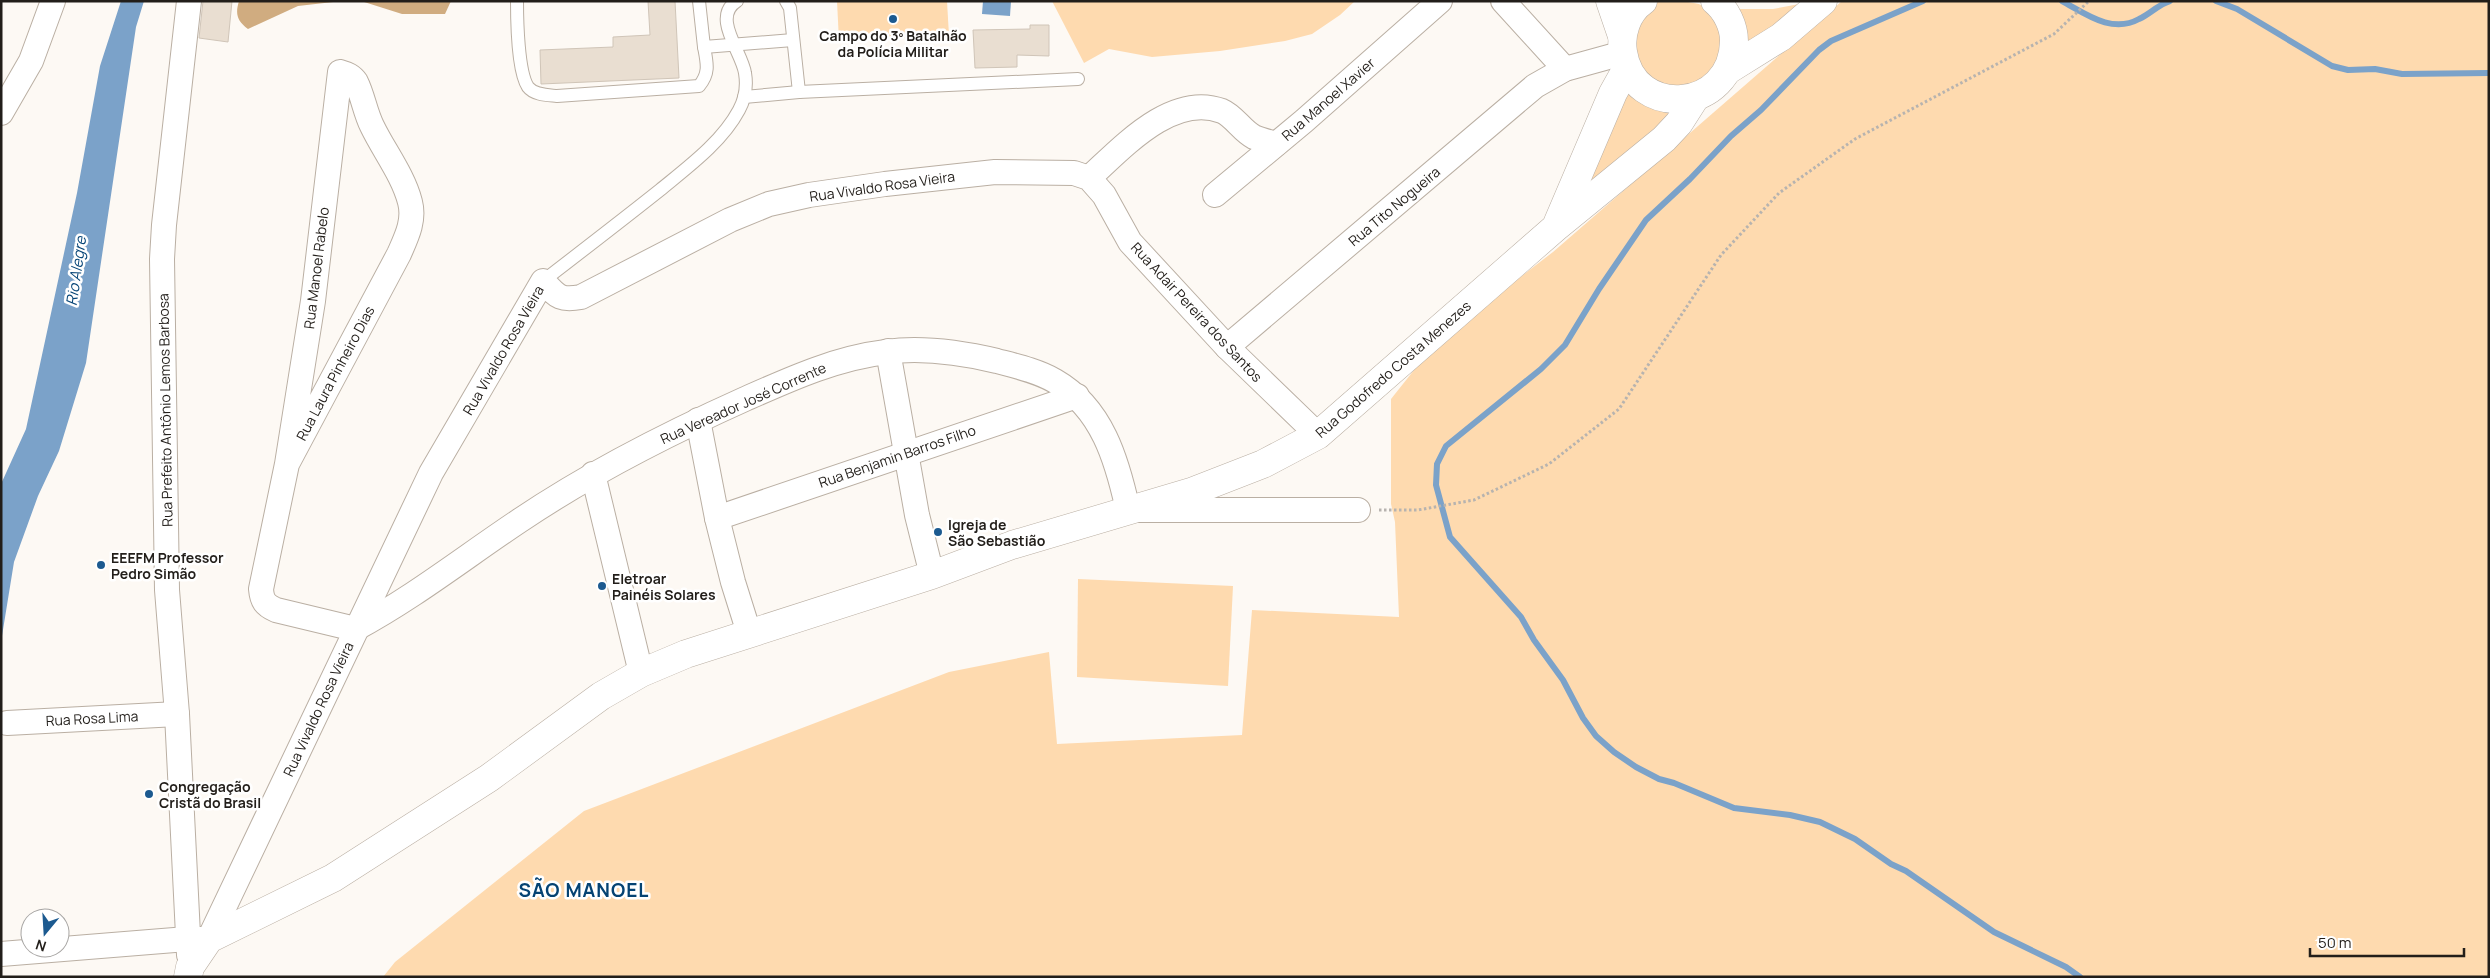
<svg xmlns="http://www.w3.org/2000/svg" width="2490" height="978" viewBox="0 0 2490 978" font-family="Manrope,sans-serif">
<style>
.green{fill:#fedaaf}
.forest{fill:#d0ac80}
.water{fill:#7ba2c9}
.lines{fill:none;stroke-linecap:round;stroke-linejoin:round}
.stream{stroke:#7ba2c9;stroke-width:6}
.building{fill:#e9ded1;stroke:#d0c5b8}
.lane-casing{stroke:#baafa3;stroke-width:14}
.street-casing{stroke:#baafa3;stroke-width:26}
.secondary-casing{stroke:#baafa3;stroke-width:29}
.path{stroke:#b7b3af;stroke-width:3;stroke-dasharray:2.5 2.5;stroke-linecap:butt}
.lane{stroke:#fff;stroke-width:12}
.street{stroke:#fff;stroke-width:24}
.secondary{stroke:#fff;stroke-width:28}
.poi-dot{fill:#1c5a90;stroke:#fff;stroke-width:2}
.labels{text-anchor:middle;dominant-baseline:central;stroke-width:5;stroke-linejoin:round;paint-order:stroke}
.poi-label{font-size:14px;font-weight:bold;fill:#221e1a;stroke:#fff;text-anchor:start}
.street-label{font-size:14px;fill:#221e1a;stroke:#fff}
.water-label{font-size:15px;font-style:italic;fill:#064577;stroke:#fff}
.district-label{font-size:19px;font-weight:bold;letter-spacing:1px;fill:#054373;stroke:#fff}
</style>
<rect width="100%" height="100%" fill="#fdf9f4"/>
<g class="green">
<polygon points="837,1 947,1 949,36 839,41"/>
<polygon points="1052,1 1355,1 1340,15 1312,34 1285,41 1220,51 1152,57 1109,49 1084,63"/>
<path d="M 1660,1 C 1713,1 1714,5 1724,55 L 1692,91 L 1645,81 L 1630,36 L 1651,6 Z"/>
<polygon points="1842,1 2489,1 2489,977 383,977 395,962 584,811 949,672 1049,652 1057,744 1242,735 1252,610 1399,617 1395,522 1391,504 1391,399 1438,340 1553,252"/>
<polygon points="1810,2 1746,50 1736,9 1773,9"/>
<polygon points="1624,86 1682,107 1567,211"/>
<polygon points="1078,579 1233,586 1228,686 1077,677"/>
</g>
<g class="forest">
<path d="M 239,1 L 342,1 L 298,6 L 248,29 C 237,21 235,14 239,1 Z"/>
<polygon points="361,1 451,1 445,14 402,14"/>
</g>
<g class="water">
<polygon points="121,1 144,1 136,27 86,363 59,451 38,496 14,562 1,642 1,484 26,429 77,193 100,66"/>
<polygon points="983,1 1011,1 1010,16 982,14"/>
</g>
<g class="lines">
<g class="stream">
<polyline points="1923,1 1831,41 1819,50 1761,110 1731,136 1690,179 1646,220 1599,289 1565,345 1541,369 1446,446 1437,464 1436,485 1450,537 1521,617 1534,640 1563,680 1583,718 1596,736 1614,752 1636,767 1659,779 1674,783 1734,808 1790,815 1820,822 1855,839 1891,864 1906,871 1994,932 2066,967 2080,977"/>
<path d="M 2062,1 C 2086,14 2112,34 2139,19 C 2150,14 2159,4 2170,1"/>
<polyline points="2216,1 2237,9 2332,66 2348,70 2375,69 2402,74 2489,73"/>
</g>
</g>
<g class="building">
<polygon points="203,1 232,1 228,42 199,38"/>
<polygon points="648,1 675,1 679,78 541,84 540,50 613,47 613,37 650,35"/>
<polygon points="1030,25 1049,25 1049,56 1017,55 1017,67 975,68 973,30 1030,29"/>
</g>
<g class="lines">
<defs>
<g id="lane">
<path d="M 517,1 C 517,20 518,72 528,87 C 534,95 548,95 557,96 L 699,86 C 710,73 707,63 704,47"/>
<polyline points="699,1 704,47 793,40"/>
<polyline points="786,1 790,8 799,92 1078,79"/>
<polyline points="744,97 799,92"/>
<path d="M 543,281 C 582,251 621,221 660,190 C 688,167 722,142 739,110 C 745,99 747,85 745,73 C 742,52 711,17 737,1"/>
</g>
<g id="street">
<polyline points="189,1 164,225 162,259 167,590 177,714 189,955"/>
<polyline points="1503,1 1565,69"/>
<polyline points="1,113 31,61 53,1"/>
<path d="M 1089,178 C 1122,148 1172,92 1222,111 C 1234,116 1242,131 1254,137 C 1261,140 1269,142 1276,144"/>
<polyline points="1215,195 1304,121 1440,1"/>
<polyline points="1227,347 1535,86 1565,69 1623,53"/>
<polyline points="888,351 917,515 932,575"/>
<polyline points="698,420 717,518 733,582 749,633"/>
<path d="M 287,464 L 313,301 L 340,72 C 347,74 352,76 356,82 C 363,96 365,112 372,126 C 384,151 403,175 410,202 C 415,221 406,238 399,254 L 287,464 L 261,589 C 262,601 265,605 276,610 L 355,629 C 413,598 465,557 519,521 C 590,473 667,434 745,399 C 790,379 836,358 886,352 C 921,347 963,353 997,361 C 1016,366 1038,371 1055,381 C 1102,408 1117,460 1128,510 L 1358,510"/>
<polyline points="593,474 641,673"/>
<polyline points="717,518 1077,396"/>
<polyline points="7,723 177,714"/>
<path d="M 1,954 L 187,939 L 209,939 L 431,473 L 543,281 C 557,296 559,301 581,297 L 730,220 L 769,204 L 809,195 L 885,184 L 995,172 L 1074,173 L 1089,178 L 1104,195 L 1130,242 L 1227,347 L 1318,435"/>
</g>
<g id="secondary">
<polyline points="1610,1 1622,36"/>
<path d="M 1643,1 C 1627,12 1620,34 1623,52 C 1633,120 1733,113 1734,41 C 1734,26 1726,10 1715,1"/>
<polyline points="1728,70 1781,37 1823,1"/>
<polyline points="1558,222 1613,93 1627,68"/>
<polyline points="188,977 190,967 209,939 333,878 489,778 601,696 641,673 686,654 932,575 1012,545 1191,492 1263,464 1318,435 1555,228 1664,139 1679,123 1695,98"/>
</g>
</defs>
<use href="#lane" class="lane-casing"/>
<use href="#street" class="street-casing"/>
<use href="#secondary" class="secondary-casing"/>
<polyline class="path" points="1379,510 1418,510 1474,500 1549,464 1619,409 1721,255 1779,193 1855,139 2054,34 2089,1"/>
<use href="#lane" class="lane"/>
<use href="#street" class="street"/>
<use href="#secondary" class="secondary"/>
</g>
<g class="poi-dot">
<circle cx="893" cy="19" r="5"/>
<circle cx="938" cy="532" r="5"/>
<circle cx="101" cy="565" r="5"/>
<circle cx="602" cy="586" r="5"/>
<circle cx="149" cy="794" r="5"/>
</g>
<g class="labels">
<g class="poi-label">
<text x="893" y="35" text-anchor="middle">Campo do 3º Batalhão<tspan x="893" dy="16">da Polícia Militar</tspan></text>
<text x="948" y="524">Igreja de<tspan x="948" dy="16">São Sebastião</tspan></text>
<text x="111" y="557">EEEFM Professor<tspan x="111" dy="16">Pedro Simão</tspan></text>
<text x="612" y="578">Eletroar<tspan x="612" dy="16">Painéis Solares</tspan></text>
<text x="159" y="786">Congregação<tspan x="159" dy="16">Cristã do Brasil</tspan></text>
</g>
<g class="street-label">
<text transform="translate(1328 99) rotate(-41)">Rua Manoel Xavier</text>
<text transform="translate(882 186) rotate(-8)">Rua Vivaldo Rosa Vieira</text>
<text transform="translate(1394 206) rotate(-40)">Rua Tito Nogueira</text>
<text transform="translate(316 268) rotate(-83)">Rua Manoel Rabelo</text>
<text transform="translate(1197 312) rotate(47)">Rua Adair Pereira dos Santos</text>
<text transform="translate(503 350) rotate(-60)">Rua Vivaldo Rosa Vieira</text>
<text transform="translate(1393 369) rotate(-41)">Rua Godofredo Costa Menezes</text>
<text transform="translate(335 373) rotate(-62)">Rua Laura Pinheiro Dias</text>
<text transform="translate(743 403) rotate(-24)">Rua Vereador José Corrente</text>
<text transform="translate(165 410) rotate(-91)">Rua Prefeito Antônio Lemos Barbosa</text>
<text transform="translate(897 456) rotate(-19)">Rua Benjamin Barros Filho</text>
<text transform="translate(318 709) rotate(-65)">Rua Vivaldo Rosa Vieira</text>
<text transform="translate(92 718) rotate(-3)">Rua Rosa Lima</text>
</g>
<g class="water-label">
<text transform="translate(76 271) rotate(-82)">Rio Alegre</text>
</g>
<g class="district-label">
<text x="584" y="890">SÃO MANOEL</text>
</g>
</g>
<rect width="2490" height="978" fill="none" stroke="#221e1a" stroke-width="5"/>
<g transform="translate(45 933) rotate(198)"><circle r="24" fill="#ffffff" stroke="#a7a5a3"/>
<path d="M0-4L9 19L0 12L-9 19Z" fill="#1c5a90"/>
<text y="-8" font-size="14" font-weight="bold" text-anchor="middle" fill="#221e1a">N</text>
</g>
<path d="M2310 948v8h154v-8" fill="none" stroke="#221e1a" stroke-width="2.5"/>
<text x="2318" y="948" font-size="15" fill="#221e1a" stroke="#ffffff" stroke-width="4" paint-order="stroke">50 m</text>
</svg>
